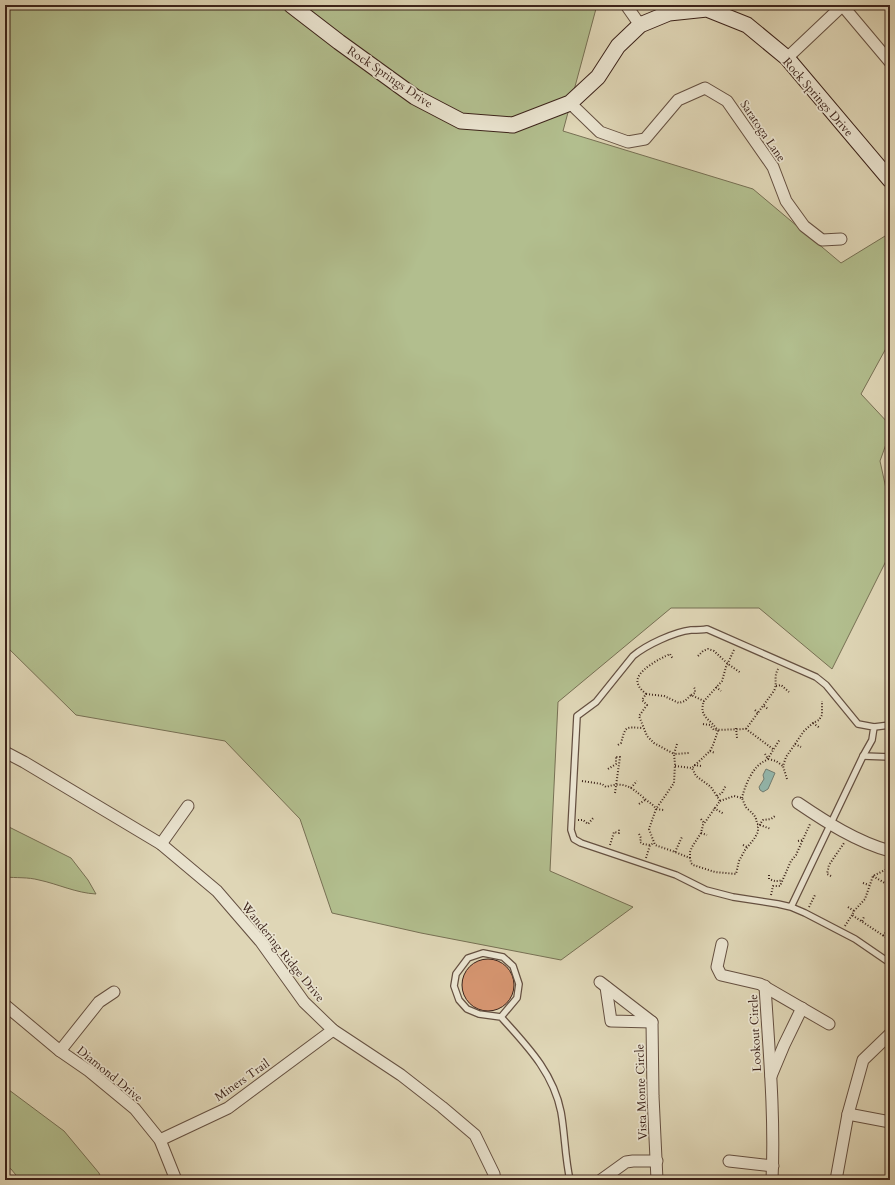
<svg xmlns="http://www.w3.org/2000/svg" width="895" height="1185" viewBox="0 0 895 1185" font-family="Cardo,serif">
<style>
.green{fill:#b2be8e;stroke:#777054}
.water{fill:#93b9af;stroke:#707d73}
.building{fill:#d4946f;stroke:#3c231a}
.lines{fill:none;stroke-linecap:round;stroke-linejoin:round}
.lane-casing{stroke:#655041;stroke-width:8}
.street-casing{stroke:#655041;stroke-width:13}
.secondary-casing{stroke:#3c231a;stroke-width:17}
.path{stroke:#3c231a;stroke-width:2;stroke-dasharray:1 2;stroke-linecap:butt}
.lane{stroke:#eae4d0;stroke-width:5.5}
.street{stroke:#eae4d0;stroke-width:11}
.secondary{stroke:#eae4d0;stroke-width:15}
.labels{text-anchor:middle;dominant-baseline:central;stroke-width:3.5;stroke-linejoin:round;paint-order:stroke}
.street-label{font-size:12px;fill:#3c231a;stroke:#eae4d0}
</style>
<rect width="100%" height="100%" fill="#dfd6b6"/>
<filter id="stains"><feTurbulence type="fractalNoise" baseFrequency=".005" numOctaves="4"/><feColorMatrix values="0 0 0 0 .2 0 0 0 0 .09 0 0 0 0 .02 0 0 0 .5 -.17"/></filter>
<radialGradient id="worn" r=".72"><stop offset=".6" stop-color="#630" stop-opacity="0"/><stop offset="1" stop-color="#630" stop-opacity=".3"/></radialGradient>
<g class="green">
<polygon points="7,5 597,5 563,131 753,189 841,263 890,233 890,341 861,394 890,425 890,433 880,461 890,507 890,553 832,669 759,608 671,608 558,702 550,871 633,907 561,960 421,933 332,913 300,819 225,741 76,715 5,645 5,10"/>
<path d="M 5,825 L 71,858 L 88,880 L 96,894 C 76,893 58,884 39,880 C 28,877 16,878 5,877 Z"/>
<polygon points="5,1087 64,1131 99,1173 102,1180 20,1180 11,1169 5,1166"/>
</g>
<polygon class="water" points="766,769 775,773 768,789 763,792 760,790 759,787 764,779 763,775"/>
<circle class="building" cx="488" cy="985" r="26"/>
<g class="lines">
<defs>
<g id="lane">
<polyline points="874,727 890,725"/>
<polyline points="863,756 890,757"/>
<path d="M 791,907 L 863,756 L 872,740 L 874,727 L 858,724 L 826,685 L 816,677 L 707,629 C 702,630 697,630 691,630 C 674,632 646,645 633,656 L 596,702 L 577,716 L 571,830 L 574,839 L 581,843 L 676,875 L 706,890 L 733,897 L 778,904 L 791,907 L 805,913 L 855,939 L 890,963"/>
<path d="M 501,1017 L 517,998 L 519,984 L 513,966 L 503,957 L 483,953 L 468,958 L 456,974 L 454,986 L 459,1000 L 467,1009 L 479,1014 L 501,1017 C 527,1046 553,1072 561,1112 C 565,1135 565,1158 570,1180"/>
</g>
<g id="street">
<polyline points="626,5 640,25"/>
<polyline points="842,5 890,62"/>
<polyline points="787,58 843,5"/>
<polyline points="570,103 600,132 628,142 645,139 678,100 705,88 727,101 773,167 786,201 804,226 822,240 841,239"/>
<polyline points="5,752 24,762 161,844 217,891 261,942 304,1002 333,1030 401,1075 442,1107 475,1135 494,1174 495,1180"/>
<path d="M 798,803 C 826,822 857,842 890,851"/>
<polyline points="161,844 188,806"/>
<polyline points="722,944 717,967 721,975 760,984 829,1024"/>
<polyline points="600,982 652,1022 653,1096 657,1180"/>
<path d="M 765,986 C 769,1051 775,1116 772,1180"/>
<polyline points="606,987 611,1021 652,1022"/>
<polyline points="5,1005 60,1051 89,1071 135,1109 160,1140 176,1180"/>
<polyline points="60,1051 99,1002 114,992"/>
<polyline points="771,1076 784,1045 802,1008"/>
<polyline points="848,1114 890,1122"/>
<polyline points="160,1140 228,1108 333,1030"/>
<polyline points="729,1161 773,1166"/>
<polyline points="601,1180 626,1162 633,1161 657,1161"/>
<polyline points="836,1180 848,1114 863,1060 890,1034"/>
</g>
<polyline id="secondary" points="291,5 339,42 415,97 461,121 513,125 570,103 598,77 618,46 640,25 669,13 707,9 747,25 787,58 890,180"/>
</defs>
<use href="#lane" class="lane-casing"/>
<use href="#street" class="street-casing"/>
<use href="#secondary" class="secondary-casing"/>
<g class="path">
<polyline points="734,650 726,667 722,681 704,701 691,695 685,701 679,703 664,696 646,694 642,700 647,705 639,716 647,736 654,743 674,754 675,764 674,783 656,809 649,829 655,845 675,852 690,858 691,863 693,865 715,872 736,874 739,861 745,850 754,839 758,832 758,827 763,820 771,819 775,816"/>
<polyline points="698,656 703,651 708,649 714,651 728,664 741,673"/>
<polyline points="776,686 781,685 789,692"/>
<polyline points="716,687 721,691"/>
<path d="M 646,694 C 643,691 639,688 638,684 C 633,672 661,658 670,654 L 673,659"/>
<polyline points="691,695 695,693 695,689 693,686"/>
<polyline points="764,706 768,709"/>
<polyline points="755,710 758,713"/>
<polyline points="813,723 820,728"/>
<polyline points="703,724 710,725 714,730 746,729 773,749"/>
<polyline points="736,728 737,738"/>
<path d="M 746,729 L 774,691 C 778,682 773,679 778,669"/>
<polyline points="677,744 674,754 689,753"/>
<polyline points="795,744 801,747"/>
<path d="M 618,745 L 621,743 C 626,726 624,727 643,728"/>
<polyline points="710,751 715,753"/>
<polyline points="765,754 768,759 776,761 783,766"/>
<polyline points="694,765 701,766"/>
<path d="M 675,766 L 692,768 L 710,751 L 713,745 L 718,731 C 711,719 698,717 704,701"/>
<polyline points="608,769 616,764 616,757"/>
<polyline points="787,779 783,766 786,757 804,731 813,723 819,720 822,715 822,701"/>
<path d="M 582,781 L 602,784 L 606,787 C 624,781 631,787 644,798 C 648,802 653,804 656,809 L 664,810"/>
<polyline points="631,788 637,781"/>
<polyline points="615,793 620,757 616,757"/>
<polyline points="717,796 722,793 726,785"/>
<path d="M 742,798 C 745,785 753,765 767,760 L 780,739"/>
<path d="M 720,801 L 734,796 L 742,798 C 744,802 745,808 749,810 C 754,815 756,816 757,824 L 771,829"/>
<polyline points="639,804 645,800"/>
<polyline points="714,808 724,814"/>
<polyline points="701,819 704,823"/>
<polyline points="578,820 583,820 588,824 594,817"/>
<polyline points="701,833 707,835"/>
<polyline points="639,834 641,838 640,842 643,844 650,845 654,843"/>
<polyline points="798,841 803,840"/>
<polyline points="610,845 614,832 619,833 619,828"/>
<polyline points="743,845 747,847"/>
<polyline points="675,852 682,837"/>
<polyline points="646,858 650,845"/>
<polyline points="690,858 690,852 692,847 701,833 703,825 720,801 711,787 696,776 692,768"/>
<polyline points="890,862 887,869 873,876 865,899 854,911 852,915 890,940"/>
<path d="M 769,875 L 769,879 C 774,881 777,882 782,880"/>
<polyline points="831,876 827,874 829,865 844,843"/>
<polyline points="873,876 890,886"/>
<polyline points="863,883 869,885"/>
<polyline points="771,895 773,886 780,886 791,861 796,855 810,824"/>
<polyline points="809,907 815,895"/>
<polyline points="848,907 854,911"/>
<polyline points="862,921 864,917"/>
<polyline points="845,926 852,915"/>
<polyline points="883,936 886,932"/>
</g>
<use href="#lane" class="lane"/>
<use href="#street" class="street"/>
<use href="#secondary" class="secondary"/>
</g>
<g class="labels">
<g class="street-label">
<text transform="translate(390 77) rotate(34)">Rock Springs Drive</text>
<text transform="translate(818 97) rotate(49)">Rock Springs Drive</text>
<text transform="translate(763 131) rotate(56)">Saratoga Lane</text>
<text transform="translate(283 952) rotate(51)">Wandering Ridge Drive</text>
<text transform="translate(755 1033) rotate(-93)">Lookout Circle</text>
<text transform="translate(110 1074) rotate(39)">Diamond Drive</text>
<text transform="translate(242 1080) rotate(-35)">Miners Trail</text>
<text transform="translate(641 1092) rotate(-92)">Vista Monte Circle</text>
</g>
</g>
<rect width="895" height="1185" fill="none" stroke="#dfd6b6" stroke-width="20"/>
<rect x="6" y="6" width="883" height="1173" fill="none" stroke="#3c231a" stroke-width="2"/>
<rect x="10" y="10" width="875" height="1165" fill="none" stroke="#3c231a"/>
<rect width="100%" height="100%" filter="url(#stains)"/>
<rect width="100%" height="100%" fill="url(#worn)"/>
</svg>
